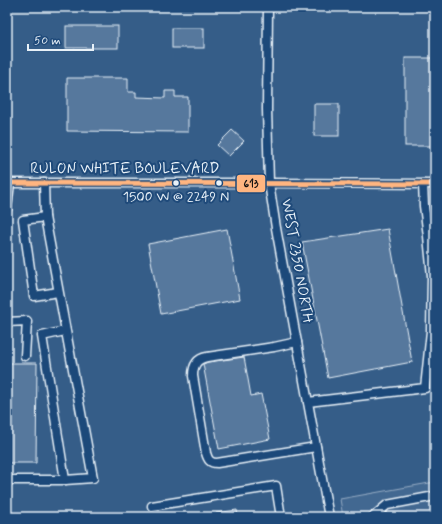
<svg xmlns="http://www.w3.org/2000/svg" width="442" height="524" viewBox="0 0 442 524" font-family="Mynerve,sans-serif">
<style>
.built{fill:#355d88}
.green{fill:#436891;stroke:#96acc4}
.building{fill:#57789d;stroke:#e8f1f8}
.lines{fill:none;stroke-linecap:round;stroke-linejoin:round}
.minor-casing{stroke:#e8f1f8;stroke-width:11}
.minor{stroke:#1f4a7a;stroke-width:8}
.bus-1-casing{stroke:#1f4a7a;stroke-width:8}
.bus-1{stroke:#ffb580;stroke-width:5}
.bus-dot{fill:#e8f1f8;stroke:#1f4a7a;stroke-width:1.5}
.labels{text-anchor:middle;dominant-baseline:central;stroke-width:4;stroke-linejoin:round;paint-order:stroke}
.bus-label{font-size:14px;fill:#e8f1f8;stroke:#1f4a7a}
.street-label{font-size:15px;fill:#e8f1f8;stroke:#1f4a7a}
.line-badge{stroke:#1f4a7a;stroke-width:1.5}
.pale-badge-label{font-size:11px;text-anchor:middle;font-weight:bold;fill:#111}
</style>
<rect width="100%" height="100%" fill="#27517f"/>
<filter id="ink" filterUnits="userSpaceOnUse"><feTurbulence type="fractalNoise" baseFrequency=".025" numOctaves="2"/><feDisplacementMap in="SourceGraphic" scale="8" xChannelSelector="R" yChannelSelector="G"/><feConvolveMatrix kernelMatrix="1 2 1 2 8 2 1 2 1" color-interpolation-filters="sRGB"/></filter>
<g filter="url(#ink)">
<rect class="built" x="7" y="7" width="428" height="510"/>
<polygon class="green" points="435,482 435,517 343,517 340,499"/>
<g class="building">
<rect x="66" y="26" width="52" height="22"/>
<rect x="172" y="28" width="32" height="20"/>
<rect x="405" y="58" width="30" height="88"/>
<polygon points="67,78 128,78 128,92 136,92 136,97 165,98 165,91 175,91 175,97 188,97 188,132 67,131"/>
<rect x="314" y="104" width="25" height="32"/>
<polygon points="232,130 244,141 229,156 217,145"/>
<polygon points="227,229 240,299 161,314 148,244"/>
<polygon points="388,229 412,362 328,378 302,242"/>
<polygon points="244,357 251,396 261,394 270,439 219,449 203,364 208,362"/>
<polygon points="7,363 37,363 36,463 7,463"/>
<polygon points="237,510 238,517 217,517 216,513"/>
</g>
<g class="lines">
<defs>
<g id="minor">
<polyline points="268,7 267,109 269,183 276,228 329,517"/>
<polyline points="7,183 269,183 435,184"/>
<polyline points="44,183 45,217 93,478 65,480 42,336 65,331"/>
<polyline points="7,209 10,183"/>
<polyline points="45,217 23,220 34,296 58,292"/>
<polyline points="7,322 27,321 25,356"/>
<path d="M 297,342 L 274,347 L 207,357 C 196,359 193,366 193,376 L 206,453 C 208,460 210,463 217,463 L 316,447"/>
<polyline points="308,402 425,388 431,331 432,276 428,236 424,206 423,184"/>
<polyline points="7,480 65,480"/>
<polyline points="152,506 276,486 281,517"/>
<polyline points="373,517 387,505 435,496"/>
</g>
</defs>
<use href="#minor" class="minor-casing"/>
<use href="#minor" class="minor"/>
<defs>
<polyline id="bus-1" points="7,183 435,184"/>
</defs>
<use href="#bus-1" class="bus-1-casing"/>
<use href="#bus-1" class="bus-1"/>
</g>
</g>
<g class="bus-dot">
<circle cx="176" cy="183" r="3.5"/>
<circle cx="219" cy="183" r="3.5"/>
</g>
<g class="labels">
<g class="bus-label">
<text x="176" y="197">1500 W @ 2249 N</text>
</g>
<g class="street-label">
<text x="125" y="169">RULON WHITE BOULEVARD</text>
<text transform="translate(297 261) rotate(80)">WEST 2350 NORTH</text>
</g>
</g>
<rect class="line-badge" x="236" y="174" width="30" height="19" rx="4" fill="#ffb580"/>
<g class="pale-badge-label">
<text x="251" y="187">613</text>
</g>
<rect width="442" height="524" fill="none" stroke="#1f4a7a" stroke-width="24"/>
<rect x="12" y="12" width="418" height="500" fill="none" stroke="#e8f1f8" stroke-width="1.5" filter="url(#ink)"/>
<path d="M28 44v6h65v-6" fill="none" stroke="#e8f1f8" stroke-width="2"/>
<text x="34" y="44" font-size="12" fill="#e8f1f8" stroke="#1f4a7a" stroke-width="3" paint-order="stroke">50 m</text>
</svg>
